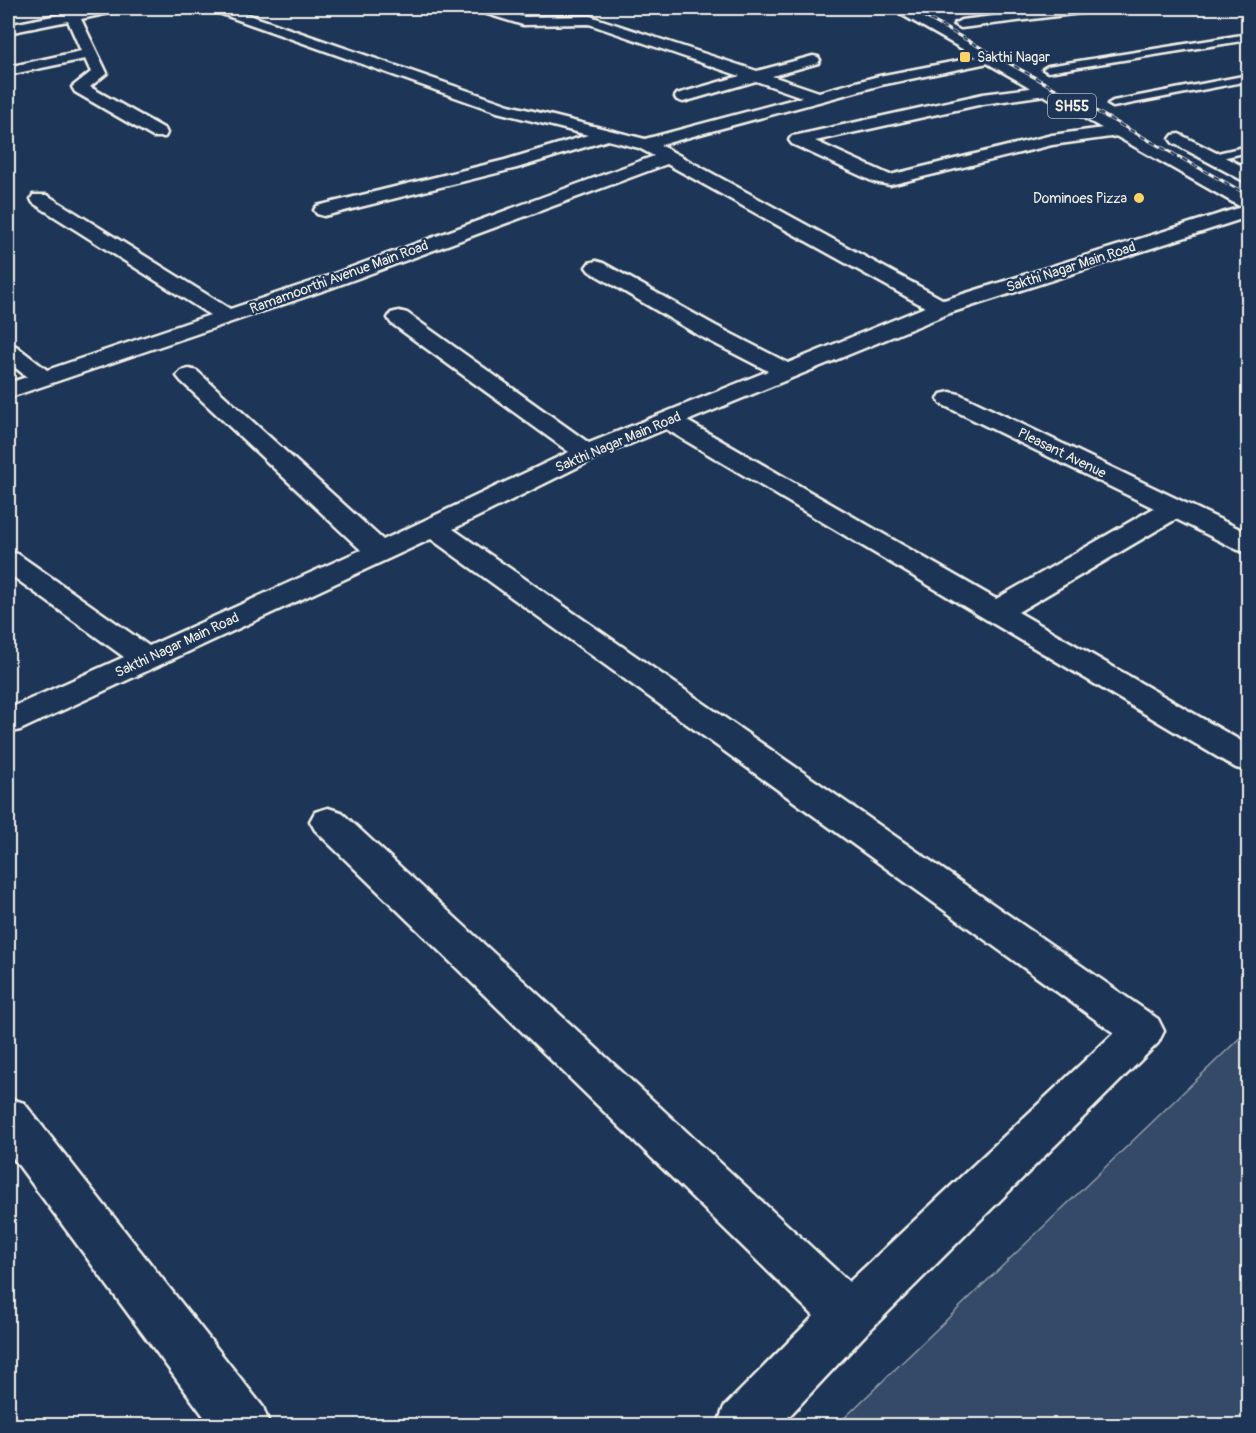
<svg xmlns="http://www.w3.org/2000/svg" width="1256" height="1433" viewBox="0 0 1256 1433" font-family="Pangolin,sans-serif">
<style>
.green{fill:#354a67;stroke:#949ea8;stroke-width:1.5}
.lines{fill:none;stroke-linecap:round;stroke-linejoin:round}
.lane-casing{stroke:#f4f1e8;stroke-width:5}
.street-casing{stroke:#f4f1e8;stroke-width:5}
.primary-casing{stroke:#f4f1e8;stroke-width:5}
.lane{fill:#1d3557;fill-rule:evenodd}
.street{fill:#1d3557;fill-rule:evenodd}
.primary{fill:#1d3557;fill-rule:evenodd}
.rail-casing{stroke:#f4f1e8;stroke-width:3}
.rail{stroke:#1d3557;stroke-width:2;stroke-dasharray:6;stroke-linecap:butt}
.poi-dot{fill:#ffd166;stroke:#1d3557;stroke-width:2}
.labels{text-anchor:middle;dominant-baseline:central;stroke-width:4.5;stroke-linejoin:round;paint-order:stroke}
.far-poi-label{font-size:14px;fill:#f4f1e8;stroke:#1d3557;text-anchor:start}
.far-street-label{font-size:14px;fill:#f4f1e8;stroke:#1d3557}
.shield{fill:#1d3557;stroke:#b4b9bc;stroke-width:1.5}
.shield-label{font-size:15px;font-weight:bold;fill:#f4f1e8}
</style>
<rect width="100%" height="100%" fill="#1d3557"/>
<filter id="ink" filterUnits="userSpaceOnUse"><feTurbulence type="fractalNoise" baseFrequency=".0167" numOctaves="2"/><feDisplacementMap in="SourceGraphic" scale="12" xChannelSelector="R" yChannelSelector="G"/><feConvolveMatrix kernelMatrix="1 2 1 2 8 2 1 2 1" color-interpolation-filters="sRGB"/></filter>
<g filter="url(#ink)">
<polygon class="green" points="1248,1030 1248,1425 837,1425"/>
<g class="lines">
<defs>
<g id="lane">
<polygon points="1248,34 1248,40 1048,72 1043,69 1048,66"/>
<polygon points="1248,75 1248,81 1113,107 1108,104 1113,101"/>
<polygon points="1248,146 1248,152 1213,160 1207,157 1209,155"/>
</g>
<g id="street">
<polygon points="58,8 72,8 76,11 96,8 120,8 119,11 81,19 107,73 90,87 165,129 167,133 165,137 153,137 75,92 72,87 91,72 85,59 8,75 8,67 81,51 68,21 8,33 8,25 63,14"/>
<polygon points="211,8 229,8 509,105 645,139 802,97 756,81 683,102 677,100 675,97 677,94 740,76 589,24 523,25 484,13 482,10 484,8 495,8 524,17 590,16 757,71 813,56 818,57 820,60 818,63 772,76 819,92 879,76 988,55 993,56 995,59 993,62 881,85 660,145 944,300 1248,205 1248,217 950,313 687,421 996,599 1154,508 941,404 938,399 941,394 950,392 959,394 1248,533 1248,552 1238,550 1176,519 1018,612 1248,745 1248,771 1236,768 666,429 596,458 453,529 1158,1019 1164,1031 1158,1043 867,1333 780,1426 717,1426 724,1407 814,1316 315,830 310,821 315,812 328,808 341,812 849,1282 1114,1033 431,539 20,730 8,733 8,709 124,657 8,573 8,552 18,554 149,646 361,550 181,381 177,376 181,371 189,369 197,371 383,540 569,452 391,323 388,318 391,313 399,311 407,313 589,443 768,371 700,336 589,271 586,267 589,263 596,261 603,263 716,326 788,363 925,307 667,164 331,288 8,398 8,383 27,377 8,362 8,344 16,346 47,370 210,315 33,203 31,199 33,195 47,195 230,309 317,280 654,156 639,148 608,140 517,168 324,216 317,214 314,210 317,206 505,160 588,135 497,112 213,11"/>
<polygon points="1060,8 1096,8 1089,12 961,28 954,24 961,20"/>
<polygon points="1046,86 1054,91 1052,94 983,104 815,141 890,175 1052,135 1118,126 1126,131 1118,136 1052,145 890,185 874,182 792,144 789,140 792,136 798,135 983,94"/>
<polygon points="8,1098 24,1103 263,1407 270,1426 211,1426 8,1151"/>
</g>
<g id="primary">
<polygon points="890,8 906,8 1248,196 1248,209 1241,207"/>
<polygon points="1179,134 1248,169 1248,181 1242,180 1173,143 1170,139 1173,135"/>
</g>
</defs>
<use href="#lane" class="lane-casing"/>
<use href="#street" class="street-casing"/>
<use href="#primary" class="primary-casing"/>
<use href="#lane" class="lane"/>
<use href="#street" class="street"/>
<use href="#primary" class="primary"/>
<defs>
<polyline id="rail" points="909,8 1248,195"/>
</defs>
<use href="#rail" class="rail-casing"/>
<use href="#rail" class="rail"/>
</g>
</g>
<g class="poi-dot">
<rect x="959" y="51" width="12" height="12" rx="3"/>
<circle cx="1139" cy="198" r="6"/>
</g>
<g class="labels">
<g class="far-poi-label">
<text x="977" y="57">Sakthi Nagar</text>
<text x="1127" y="198" text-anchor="end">Dominoes Pizza</text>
</g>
<g class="far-street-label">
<text transform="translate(1071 267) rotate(-18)">Sakthi Nagar Main Road</text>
<text transform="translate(339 277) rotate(-20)">Ramamoorthi Avenue Main Road</text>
<text transform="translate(618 442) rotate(-23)">Sakthi Nagar Main Road</text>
<text transform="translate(1062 453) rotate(26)">Pleasant Avenue</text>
<text transform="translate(177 645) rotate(-25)">Sakthi Nagar Main Road</text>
</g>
<rect class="shield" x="1048" y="94" width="48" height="24" rx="4.5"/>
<g class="shield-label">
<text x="1072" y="106">SH55</text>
</g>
</g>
<rect width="1256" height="1433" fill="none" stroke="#1d3557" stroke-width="30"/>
<rect x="15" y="15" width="1226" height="1403" fill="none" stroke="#f4f1e8" stroke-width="2" filter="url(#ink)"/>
</svg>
